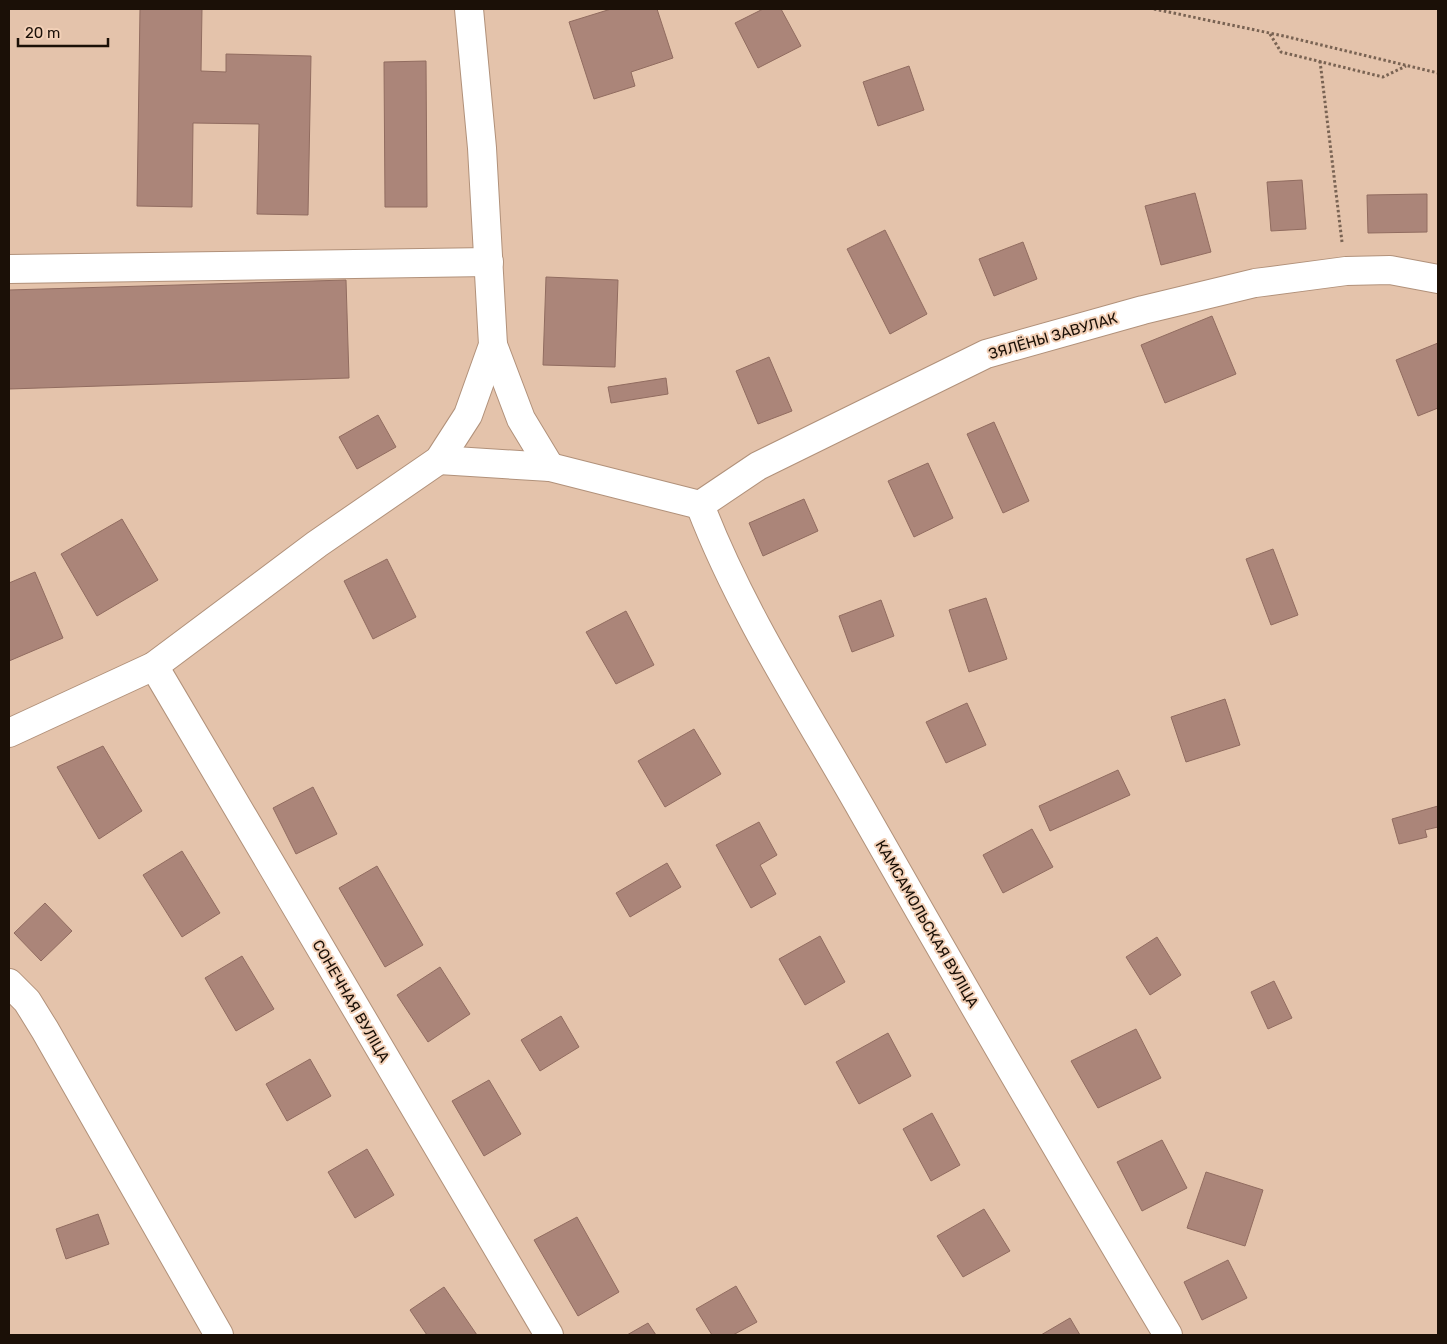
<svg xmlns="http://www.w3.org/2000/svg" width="1447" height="1344" viewBox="0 0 1447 1344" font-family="Rubik,sans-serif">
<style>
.building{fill:#ab8579;stroke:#916c60}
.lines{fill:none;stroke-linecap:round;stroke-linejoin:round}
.minor-casing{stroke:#b1917a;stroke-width:30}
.path{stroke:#796353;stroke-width:3;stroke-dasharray:2.5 2.5;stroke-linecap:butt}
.minor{stroke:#fff;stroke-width:28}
.labels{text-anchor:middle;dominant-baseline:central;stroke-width:4;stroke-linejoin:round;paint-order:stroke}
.street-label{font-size:15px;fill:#1b1007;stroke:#f2d0b7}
</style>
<rect width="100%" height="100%" fill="#e4c3ab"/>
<g class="building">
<polygon points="140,9 202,9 201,71 226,72 226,54 311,56 308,215 257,214 259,124 193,123 192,207 137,206"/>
<polygon points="611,9 657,9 673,58 631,72 635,86 594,99 569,22"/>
<polygon points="763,9 781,9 801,46 758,68 735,23"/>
<polygon points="426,61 427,207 385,207 384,62"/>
<polygon points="909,66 924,110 878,126 863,82"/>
<polygon points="1302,180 1306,229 1271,231 1267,182"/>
<polygon points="1195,193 1211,252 1161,265 1145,206"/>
<polygon points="1427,194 1427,232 1368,233 1367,195"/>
<polygon points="885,230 927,314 890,334 847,249"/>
<polygon points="1023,242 1037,279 994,296 979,259"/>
<polygon points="546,277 618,280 615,367 543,365"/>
<polygon points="346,280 349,378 9,389 9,290"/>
<polygon points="1212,316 1236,374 1165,403 1141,345"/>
<polygon points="1438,343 1438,408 1418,416 1396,360"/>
<polygon points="769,357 792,411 758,424 736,371"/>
<polygon points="666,378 668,394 611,403 608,387"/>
<polygon points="378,415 396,447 357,469 339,437"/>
<polygon points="994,422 1029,501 1003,513 967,434"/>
<polygon points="928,463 953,518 914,537 888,481"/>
<polygon points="804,499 818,531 763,556 749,523"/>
<polygon points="122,519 158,580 97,616 61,554"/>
<polygon points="1273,549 1298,615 1271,625 1246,559"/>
<polygon points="387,559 416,617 373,639 344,581"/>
<polygon points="35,572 63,638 9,661 9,583"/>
<polygon points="986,598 1007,659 969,672 949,610"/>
<polygon points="881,600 894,636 852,652 839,616"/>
<polygon points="626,611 654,665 616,684 586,632"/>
<polygon points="1225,699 1240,745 1186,762 1171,717"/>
<polygon points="967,703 986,745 946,763 926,722"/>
<polygon points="694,729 721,774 665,807 638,761"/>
<polygon points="103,746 142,811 99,839 57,767"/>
<polygon points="1118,770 1130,795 1050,831 1039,806"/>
<polygon points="313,787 337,834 296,854 273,808"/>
<polygon points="1438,806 1438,827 1425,830 1427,837 1399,844 1392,819"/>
<polygon points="759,822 777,855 760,865 776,894 751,908 716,845"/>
<polygon points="1032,829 1053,867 1003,893 983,855"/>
<polygon points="182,851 220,913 182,937 143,875"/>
<polygon points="667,863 681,887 630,917 616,893"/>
<polygon points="377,866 423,945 385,967 339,888"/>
<polygon points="45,903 72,931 41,961 14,933"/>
<polygon points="820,936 845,982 805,1005 779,959"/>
<polygon points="1157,937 1181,975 1150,995 1126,957"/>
<polygon points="242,956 274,1009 236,1031 205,978"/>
<polygon points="440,967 470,1014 428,1042 397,995"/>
<polygon points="1274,981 1292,1018 1268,1029 1251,992"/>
<polygon points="561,1016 579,1047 540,1071 521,1040"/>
<polygon points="1136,1029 1161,1078 1098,1108 1071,1061"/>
<polygon points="888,1033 911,1076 859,1104 836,1062"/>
<polygon points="310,1059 331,1096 287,1121 266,1084"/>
<polygon points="489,1080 521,1134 484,1156 452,1101"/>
<polygon points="932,1113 960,1165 931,1181 903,1129"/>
<polygon points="1162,1140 1187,1188 1142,1211 1117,1162"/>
<polygon points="367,1149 394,1195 355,1218 328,1172"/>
<polygon points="1206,1172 1263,1190 1245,1246 1187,1228"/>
<polygon points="984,1209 1010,1251 963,1277 937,1236"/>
<polygon points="98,1214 109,1244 66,1259 56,1229"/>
<polygon points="577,1217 619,1292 578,1316 534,1240"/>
<polygon points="1228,1260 1247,1298 1202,1320 1184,1282"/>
<polygon points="736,1286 757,1322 733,1335 712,1335 696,1309"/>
<polygon points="444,1287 477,1335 427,1335 410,1310"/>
<polygon points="1070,1318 1080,1335 1041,1335"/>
<polygon points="648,1323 656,1335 627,1335"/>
</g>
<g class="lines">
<defs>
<g id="minor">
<polyline points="9,269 489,262"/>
<polyline points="493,345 521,419 550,467"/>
<polyline points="439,460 550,467 700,505"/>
<path d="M 700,505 C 741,612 805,710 862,810 C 962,986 1064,1161 1168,1335"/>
<polyline points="700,505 758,466 986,354 1143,310 1255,283 1346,271 1390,270 1438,279"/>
<polyline points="154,666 549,1335"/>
<polyline points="9,733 154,666 317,544 439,460 468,415 493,345 482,148 469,9"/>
<polyline points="9,983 27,1001 45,1030 219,1335"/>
</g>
</defs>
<use href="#minor" class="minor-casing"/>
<g class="path">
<polyline points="1154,9 1284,36 1438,73"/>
<polyline points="1270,34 1281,52 1383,77 1406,66"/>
<polyline points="1320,61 1342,242"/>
</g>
<use href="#minor" class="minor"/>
</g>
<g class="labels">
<g class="street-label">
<text transform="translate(1053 336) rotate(-16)">ЗЯЛЁНЫ ЗАВУЛАК</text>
<text transform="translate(927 924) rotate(60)">КАМСАМОЛЬСКАЯ ВУЛІЦА</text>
<text transform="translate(351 1001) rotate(60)">СОНЕЧНАЯ ВУЛІЦА</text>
</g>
</g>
<rect width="1447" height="1344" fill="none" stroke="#1b1007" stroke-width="20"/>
<path d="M18 38v8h90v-8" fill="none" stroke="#1b1007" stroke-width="2.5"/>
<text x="25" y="38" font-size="15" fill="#1b1007" stroke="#f2d0b7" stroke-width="4" paint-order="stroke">20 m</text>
</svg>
